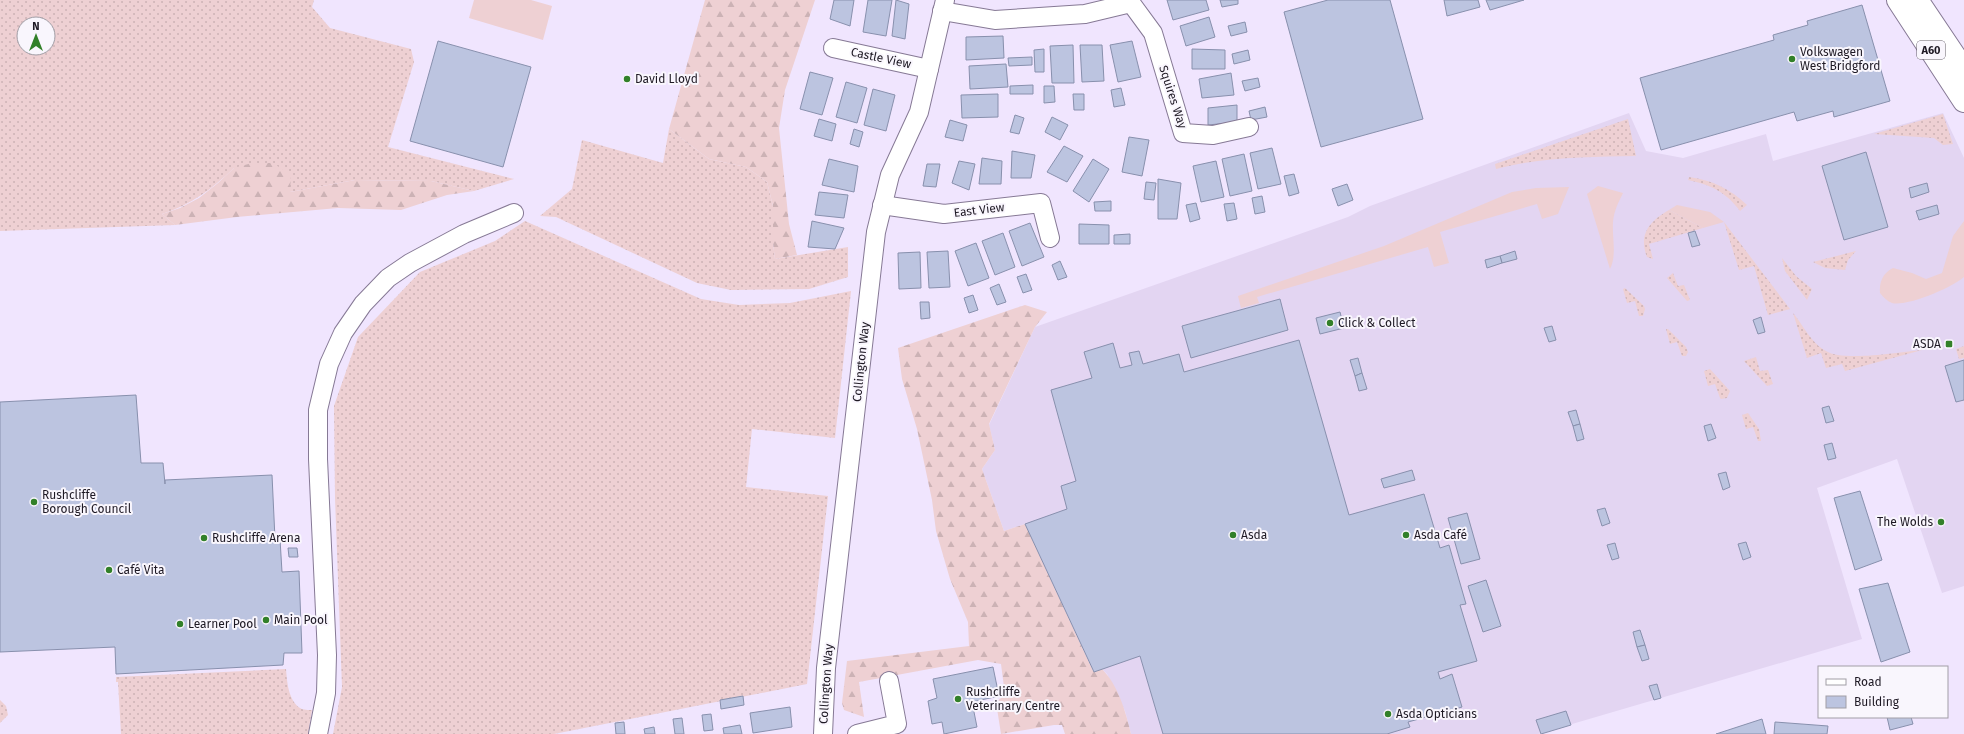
<svg xmlns="http://www.w3.org/2000/svg" width="1964" height="734" viewBox="0 0 1964 734" font-family="'Fira Sans',sans-serif">
<style>
.built{fill:#e3d5f2}
.grass{fill:url(#grass-dots);fill-rule:evenodd}
.forest{fill:url(#forest-firs)}
.garden{fill:#eed0d3}
.building{fill:#bcc4e0;stroke:#8890ad}
.lines{fill:none;stroke-linecap:round;stroke-linejoin:round}
.street-casing{stroke:#867995;stroke-width:20}
.primary-casing{stroke:#867995;stroke-width:24}
.street{stroke:#fff;stroke-width:18}
.primary{stroke:#fff;stroke-width:22}
.poi-dot{fill:#328029;stroke:#f9f6fd;stroke-width:1.5}
.labels{text-anchor:middle;dominant-baseline:central;stroke-width:4;stroke-linejoin:round;paint-order:stroke}
.shield{fill:#f9f6fd;stroke:#605b65;stroke-width:1}
.shield-label{font-size:11px;font-weight:bold;fill:#1e1924}
.poi-label{font-size:12px;fill:#1e1924;stroke:#f9f6fd;text-anchor:start}
.street-label{font-size:12px;fill:#1e1924;stroke:#f9f6fd}
</style>
<defs>
<pattern id="grass-dots" width="8" height="8" patternUnits="userSpaceOnUse"><rect width="8" height="8" fill="#eed0d3"/><path d="M2 2h.1M6 6h.1" fill="none" stroke="#ccb2b5" stroke-width="1.8" stroke-linecap="round"/></pattern>
<pattern id="forest-firs" width="22" height="20" patternUnits="userSpaceOnUse"><rect width="22" height="20" fill="#eed0d3"/><path d="M5 1l3.5 6h-7zM16 11l3.5 6h-7z" fill="#ccb2b5"/></pattern>
</defs>
<rect width="100%" height="100%" fill="#f0e5fe"/>
<polygon class="built" points="1629,113 1646,151 1683,158 1766,134 1773,161 1943,113 1964,158 1964,586 1942,593 1897,459 1817,488 1862,639 1538,734 1131,734 1125,711 1107,674 1102,669 1094,672 1025,524 1004,531 982,469 995,450 989,425 1035,327 1348,217 1370,206"/>
<g class="grass">
<path d="M 0,0 L 314,0 L 312,7 L 330,28 L 411,49 L 414,62 L 388,147 L 514,179 L 474,191 L 431,181 L 355,180 L 290,192 L 234,168 C 212,189 191,205 162,214 L 175,225 L 0,231 ZM 24,24 L 48,24 L 48,48 L 24,48 Z"/>
<polygon points="1943,114 1953,144 1943,145 1934,138 1874,134"/>
<path d="M 1628,119 L 1636,156 C 1589,157 1541,157 1496,169 L 1495,164 Z"/>
<polygon points="669,129 709,159 746,167 767,182 773,206 773,243 775,259 848,247 848,277 809,289 731,290 697,283 556,217 540,216 572,189 582,140 663,163"/>
<path d="M 1689,177 C 1713,180 1730,189 1747,205 L 1740,211 C 1726,192 1711,185 1688,180 Z"/>
<path d="M 1669,210 L 1703,228 L 1649,244 L 1653,259 L 1647,257 C 1638,234 1650,221 1669,210 Z"/>
<polygon points="525,221 701,299 739,305 790,303 851,291 835,438 752,429 746,487 828,496 807,684 554,734 333,734 342,687 335,498 334,406 358,337 420,272 495,241"/>
<polygon points="1724,222 1790,309 1768,315 1754,266 1739,270"/>
<polygon points="1856,251 1848,260 1845,270 1825,268 1813,262"/>
<polygon points="1782,258 1796,276 1812,289 1807,300 1785,271"/>
<polygon points="1673,273 1678,286 1684,285 1690,300 1687,301 1667,278"/>
<polygon points="1625,288 1644,306 1645,309 1643,316 1639,316 1635,301 1627,303 1623,289"/>
<path d="M 1793,313 C 1803,325 1812,344 1826,351 C 1843,362 1900,352 1922,350 L 1845,371 L 1842,364 L 1826,368 L 1821,353 L 1807,358 Z"/>
<polygon points="1666,329 1668,329 1686,347 1688,352 1686,356 1682,356 1677,342 1670,344"/>
<polygon points="1964,346 1964,358 1959,359 1956,349"/>
<polygon points="1756,357 1760,371 1768,370 1773,384 1767,386 1744,361"/>
<polygon points="1710,369 1730,391 1727,398 1721,399 1720,398 1715,384 1708,386 1704,371"/>
<polygon points="1748,413 1759,429 1761,441 1758,441 1753,427 1746,429 1742,415"/>
<path d="M 286,669 C 287,681 288,700 300,708 C 303,710 309,710 312,710 L 308,734 L 121,734 L 118,682 L 116,682 L 116,677 Z"/>
<polygon points="0,700 6,706 8,715 0,723"/>
</g>
<g class="forest">
<polygon points="705,0 815,0 785,90 779,128 789,224 797,255 775,259 773,243 773,206 767,182 746,167 709,159 669,129"/>
<polygon points="252,163 272,163 291,174 290,192 355,180 431,181 474,191 447,195 401,210 338,208 237,217 175,225 162,214 180,208 199,198 218,183 234,168"/>
<path d="M 1025,305 L 1047,312 L 1035,327 L 989,424 L 995,450 L 982,469 L 1004,531 L 1025,524 L 1093,671 L 1102,669 C 1118,685 1126,712 1131,734 L 1065,734 L 1062,725 L 1054,725 L 1001,734 L 996,702 L 1005,695 L 1001,664 L 978,660 L 859,682 L 864,717 L 844,710 L 842,703 L 847,661 L 969,646 L 968,622 L 950,579 L 936,531 L 932,500 L 917,429 L 902,379 L 898,348 Z"/>
</g>
<g class="garden">
<polygon points="474,0 531,0 552,6 543,40 469,18"/>
<path d="M 1598,186 L 1623,193 C 1618,203 1614,211 1613,222 C 1612,238 1617,255 1610,269 L 1587,194 Z"/>
<polygon points="1569,187 1558,214 1542,219 1537,204 1440,232 1449,263 1434,267 1428,247 1257,297 1259,303 1241,308 1238,296 1384,246 1512,192 1536,188"/>
<polygon points="1677,205 1710,212 1724,222 1703,228 1669,210"/>
<path d="M 1964,221 L 1964,277 C 1953,287 1907,307 1892,303 C 1887,301 1883,297 1880,293 C 1879,282 1883,273 1893,268 L 1912,273 L 1926,279 L 1942,273 L 1953,236 Z"/>
</g>
<g class="building">
<polygon points="834,0 854,0 850,26 830,19"/>
<polygon points="868,0 892,0 886,36 863,32"/>
<polygon points="896,0 909,4 905,39 892,36"/>
<polygon points="1167,0 1206,0 1209,10 1173,20"/>
<polygon points="1220,0 1238,0 1238,4 1222,7"/>
<polygon points="1328,0 1390,0 1423,119 1321,147 1284,12"/>
<polygon points="1444,0 1478,0 1480,7 1447,16"/>
<polygon points="1486,0 1524,0 1490,10"/>
<polygon points="1862,5 1890,101 1834,117 1833,111 1797,121 1794,112 1661,150 1640,78 1774,40 1773,35 1808,25 1807,21"/>
<polygon points="1209,17 1215,37 1186,46 1180,26"/>
<polygon points="1245,22 1247,32 1231,36 1228,26"/>
<polygon points="1003,36 1004,58 966,60 966,37"/>
<polygon points="438,41 531,67 503,167 410,141"/>
<polygon points="1132,41 1141,77 1118,82 1110,45"/>
<polygon points="1073,45 1074,83 1052,83 1050,46"/>
<polygon points="1080,45 1102,45 1104,81 1082,82"/>
<polygon points="1044,49 1044,72 1035,72 1034,50"/>
<polygon points="1192,49 1225,50 1225,69 1192,69"/>
<polygon points="1248,50 1250,60 1234,64 1232,54"/>
<polygon points="1032,57 1032,65 1009,66 1008,58"/>
<polygon points="1006,64 1008,87 970,89 969,66"/>
<polygon points="810,72 833,78 822,115 800,109"/>
<polygon points="1231,73 1234,95 1202,98 1199,79"/>
<polygon points="1258,78 1260,87 1245,91 1242,81"/>
<polygon points="846,82 867,88 857,123 836,117"/>
<polygon points="1033,85 1033,94 1010,94 1010,86"/>
<polygon points="1044,86 1054,86 1055,102 1044,103"/>
<polygon points="1121,88 1125,105 1114,107 1111,90"/>
<polygon points="873,89 895,95 886,131 864,125"/>
<polygon points="998,94 998,117 962,118 961,95"/>
<polygon points="1073,94 1084,94 1084,110 1074,110"/>
<polygon points="1237,105 1237,122 1208,125 1208,108"/>
<polygon points="1265,107 1267,117 1251,120 1249,111"/>
<polygon points="1015,115 1024,118 1019,134 1010,132"/>
<polygon points="1052,117 1068,125 1060,140 1045,132"/>
<polygon points="819,119 836,124 832,141 814,136"/>
<polygon points="950,120 967,125 963,141 945,137"/>
<polygon points="854,129 863,132 859,147 850,144"/>
<polygon points="1129,137 1149,140 1142,176 1122,172"/>
<polygon points="1064,146 1083,156 1067,182 1047,172"/>
<polygon points="1272,148 1281,184 1258,189 1250,153"/>
<polygon points="1012,151 1035,155 1031,178 1011,178"/>
<polygon points="1866,152 1888,227 1844,240 1822,166"/>
<polygon points="1244,154 1252,191 1230,196 1222,159"/>
<polygon points="982,158 1002,161 1001,184 979,184"/>
<polygon points="829,159 858,166 854,192 822,185"/>
<polygon points="1093,159 1109,169 1089,202 1073,191"/>
<polygon points="959,161 975,164 969,190 952,183"/>
<polygon points="1216,161 1224,197 1201,202 1193,166"/>
<polygon points="927,164 940,164 936,187 923,186"/>
<polygon points="1294,174 1299,193 1289,196 1284,176"/>
<polygon points="1158,179 1181,183 1177,219 1158,219"/>
<polygon points="1146,182 1156,183 1154,200 1144,199"/>
<polygon points="1927,183 1929,192 1911,198 1909,188"/>
<polygon points="1347,184 1353,200 1338,206 1332,189"/>
<polygon points="819,192 848,195 844,218 815,215"/>
<polygon points="1262,196 1265,212 1255,214 1252,198"/>
<polygon points="1111,201 1111,211 1095,211 1094,202"/>
<polygon points="1196,203 1200,219 1190,222 1186,205"/>
<polygon points="1234,203 1237,219 1227,221 1224,204"/>
<polygon points="1937,205 1939,214 1919,220 1916,211"/>
<polygon points="812,221 844,228 835,249 808,247"/>
<polygon points="1030,223 1044,257 1022,266 1009,231"/>
<polygon points="1079,224 1109,225 1109,244 1079,244"/>
<polygon points="1695,231 1700,245 1692,247 1688,233"/>
<polygon points="1003,233 1015,267 995,275 982,241"/>
<polygon points="1130,234 1130,244 1114,244 1114,235"/>
<polygon points="976,243 989,278 968,286 955,251"/>
<polygon points="948,251 950,287 929,288 927,252"/>
<polygon points="1515,251 1517,259 1502,263 1500,256"/>
<polygon points="920,252 921,288 899,289 898,253"/>
<polygon points="1500,256 1502,263 1487,268 1485,260"/>
<polygon points="1060,261 1067,277 1058,280 1052,265"/>
<polygon points="1026,274 1032,290 1023,293 1017,277"/>
<polygon points="999,284 1006,302 997,305 990,288"/>
<polygon points="973,295 978,310 969,313 964,298"/>
<polygon points="1280,299 1288,330 1191,358 1182,326"/>
<polygon points="920,302 929,302 930,318 921,319"/>
<polygon points="1340,312 1344,328 1320,334 1316,318"/>
<polygon points="1761,317 1765,332 1758,334 1753,320"/>
<polygon points="1552,326 1556,340 1549,342 1544,328"/>
<polygon points="1299,340 1349,515 1424,494 1440,548 1449,545 1466,604 1460,605 1477,661 1438,672 1440,679 1452,674 1462,707 1408,722 1410,727 1387,734 1163,734 1140,656 1094,672 1025,524 1067,509 1061,486 1076,481 1051,390 1092,378 1084,352 1113,343 1120,368 1132,365 1129,353 1139,351 1143,364 1179,354 1184,372"/>
<polygon points="1358,358 1362,373 1355,376 1350,360"/>
<polygon points="1964,360 1964,400 1956,402 1945,366"/>
<polygon points="1362,373 1367,389 1359,391 1355,376"/>
<polygon points="136,395 141,463 163,463 165,484 165,480 272,475 275,539 280,539 282,572 299,571 302,653 284,653 283,665 116,674 115,647 0,652 0,402"/>
<polygon points="1829,406 1834,421 1826,423 1822,408"/>
<polygon points="1576,410 1580,424 1573,426 1568,412"/>
<polygon points="1580,424 1584,439 1577,441 1573,426"/>
<polygon points="1711,424 1716,438 1708,441 1704,426"/>
<polygon points="1832,443 1836,458 1828,460 1824,445"/>
<polygon points="1412,470 1415,480 1384,488 1381,479"/>
<polygon points="1726,472 1730,487 1723,490 1718,474"/>
<polygon points="1860,491 1882,560 1855,570 1834,498"/>
<polygon points="1605,508 1610,523 1602,526 1597,510"/>
<polygon points="1467,513 1480,559 1461,564 1448,518"/>
<polygon points="1746,542 1751,557 1743,560 1738,544"/>
<polygon points="1615,543 1619,558 1612,560 1607,545"/>
<polygon points="288,548 297,548 298,557 289,557"/>
<polygon points="1486,580 1501,626 1483,632 1468,586"/>
<polygon points="1888,583 1910,652 1881,662 1859,589"/>
<polygon points="1640,630 1645,645 1637,647 1633,632"/>
<polygon points="1645,645 1649,659 1642,661 1637,647"/>
<polygon points="993,667 999,696 972,702 977,727 944,734 942,722 932,724 928,701 937,698 933,679"/>
<polygon points="1657,684 1661,698 1654,700 1649,686"/>
<polygon points="743,696 744,705 721,709 720,700"/>
<polygon points="790,707 792,727 753,733 750,713"/>
<polygon points="1566,711 1571,725 1541,734 1536,720"/>
<polygon points="711,714 713,730 704,731 702,715"/>
<polygon points="1887,717 1911,717 1913,724 1890,730"/>
<polygon points="682,718 684,734 675,734 673,719"/>
<polygon points="1762,719 1766,734 1716,734"/>
<polygon points="624,722 625,734 616,734 615,723"/>
<polygon points="1775,722 1828,726 1827,734 1774,734"/>
<polygon points="740,725 742,734 724,734 723,728"/>
<polygon points="654,727 655,734 645,734 644,729"/>
</g>
<g class="lines">
<defs>
<g id="street">
<polyline points="942,11 995,20 1085,14 1131,3 1153,33 1183,133 1213,135 1249,127"/>
<polyline points="833,48 929,69"/>
<polyline points="882,205 944,214 1041,203 1050,238"/>
<polyline points="318,734 326,693 327,655 318,459 318,410 329,364 343,333 363,304 388,278 410,263 464,234 514,213"/>
<polyline points="823,734 826,668 876,232 890,175 919,112 945,0"/>
<polyline points="857,734 897,724 889,681"/>
</g>
<g id="primary">
<polyline points="1898,0 1964,101"/>
<polyline points="1917,0 1964,70"/>
</g>
</defs>
<use href="#street" class="street-casing"/>
<use href="#primary" class="primary-casing"/>
<use href="#street" class="street"/>
<use href="#primary" class="primary"/>
</g>
<g class="poi-dot">
<circle cx="1792" cy="59" r="4"/>
<circle cx="627" cy="79" r="4"/>
<circle cx="1330" cy="323" r="4"/>
<rect x="1945" y="340" width="8" height="8" rx="2"/>
<circle cx="34" cy="502" r="4"/>
<circle cx="1941" cy="522" r="4"/>
<circle cx="1233" cy="535" r="4"/>
<circle cx="1406" cy="535" r="4"/>
<circle cx="204" cy="538" r="4"/>
<circle cx="109" cy="570" r="4"/>
<circle cx="266" cy="620" r="4"/>
<circle cx="180" cy="624" r="4"/>
<circle cx="958" cy="699" r="4"/>
<circle cx="1388" cy="714" r="4"/>
</g>
<g class="labels">
<rect class="shield" x="1917" y="41" width="28" height="18" rx="3"/>
<g class="shield-label">
<text x="1931" y="50">A60</text>
</g>
<g class="poi-label">
<text x="1800" y="52">Volkswagen<tspan x="1800" dy="14">West Bridgford</tspan></text>
<text x="635" y="79">David Lloyd</text>
<text x="1338" y="323">Click &amp; Collect</text>
<text x="1941" y="344" text-anchor="end">ASDA</text>
<text x="42" y="495">Rushcliffe<tspan x="42" dy="14">Borough Council</tspan></text>
<text x="1933" y="522" text-anchor="end">The Wolds</text>
<text x="1241" y="535">Asda</text>
<text x="1414" y="535">Asda Café</text>
<text x="212" y="538">Rushcliffe Arena</text>
<text x="117" y="570">Café Vita</text>
<text x="274" y="620">Main Pool</text>
<text x="188" y="624">Learner Pool</text>
<text x="966" y="692">Rushcliffe<tspan x="966" dy="14">Veterinary Centre</tspan></text>
<text x="1396" y="714">Asda Opticians</text>
</g>
<g class="street-label">
<text transform="translate(881 58) rotate(12)">Castle View</text>
<text transform="translate(1173 97) rotate(72)">Squires Way</text>
<text transform="translate(979 210) rotate(-7)">East View</text>
<text transform="translate(861 362) rotate(-84)">Collington Way</text>
<text transform="translate(826 684) rotate(-86)">Collington Way</text>
</g>
</g>
<rect x="1818" y="666" width="130" height="52" fill="#f9f6fd" stroke="#a19ea6"/>
<rect x="1826" y="679" width="20" height="6" fill="#ffffff" stroke="#a19ea6"/>
<text x="1854" y="686" font-size="12" fill="#1e1924">Road</text>
<rect x="1826" y="696" width="20" height="12" fill="#bcc4e0" stroke="#a19ea6"/>
<text x="1854" y="706" font-size="12" fill="#1e1924">Building</text>
<g transform="translate(36 36)"><circle r="19" fill="#f9f6fd" stroke="#a19ea6"/>
<path d="M0-3L7 15L0 10L-7 15Z" fill="#328029"/>
<text y="-6" font-size="11" font-weight="bold" text-anchor="middle" fill="#1e1924">N</text>
</g>
</svg>
